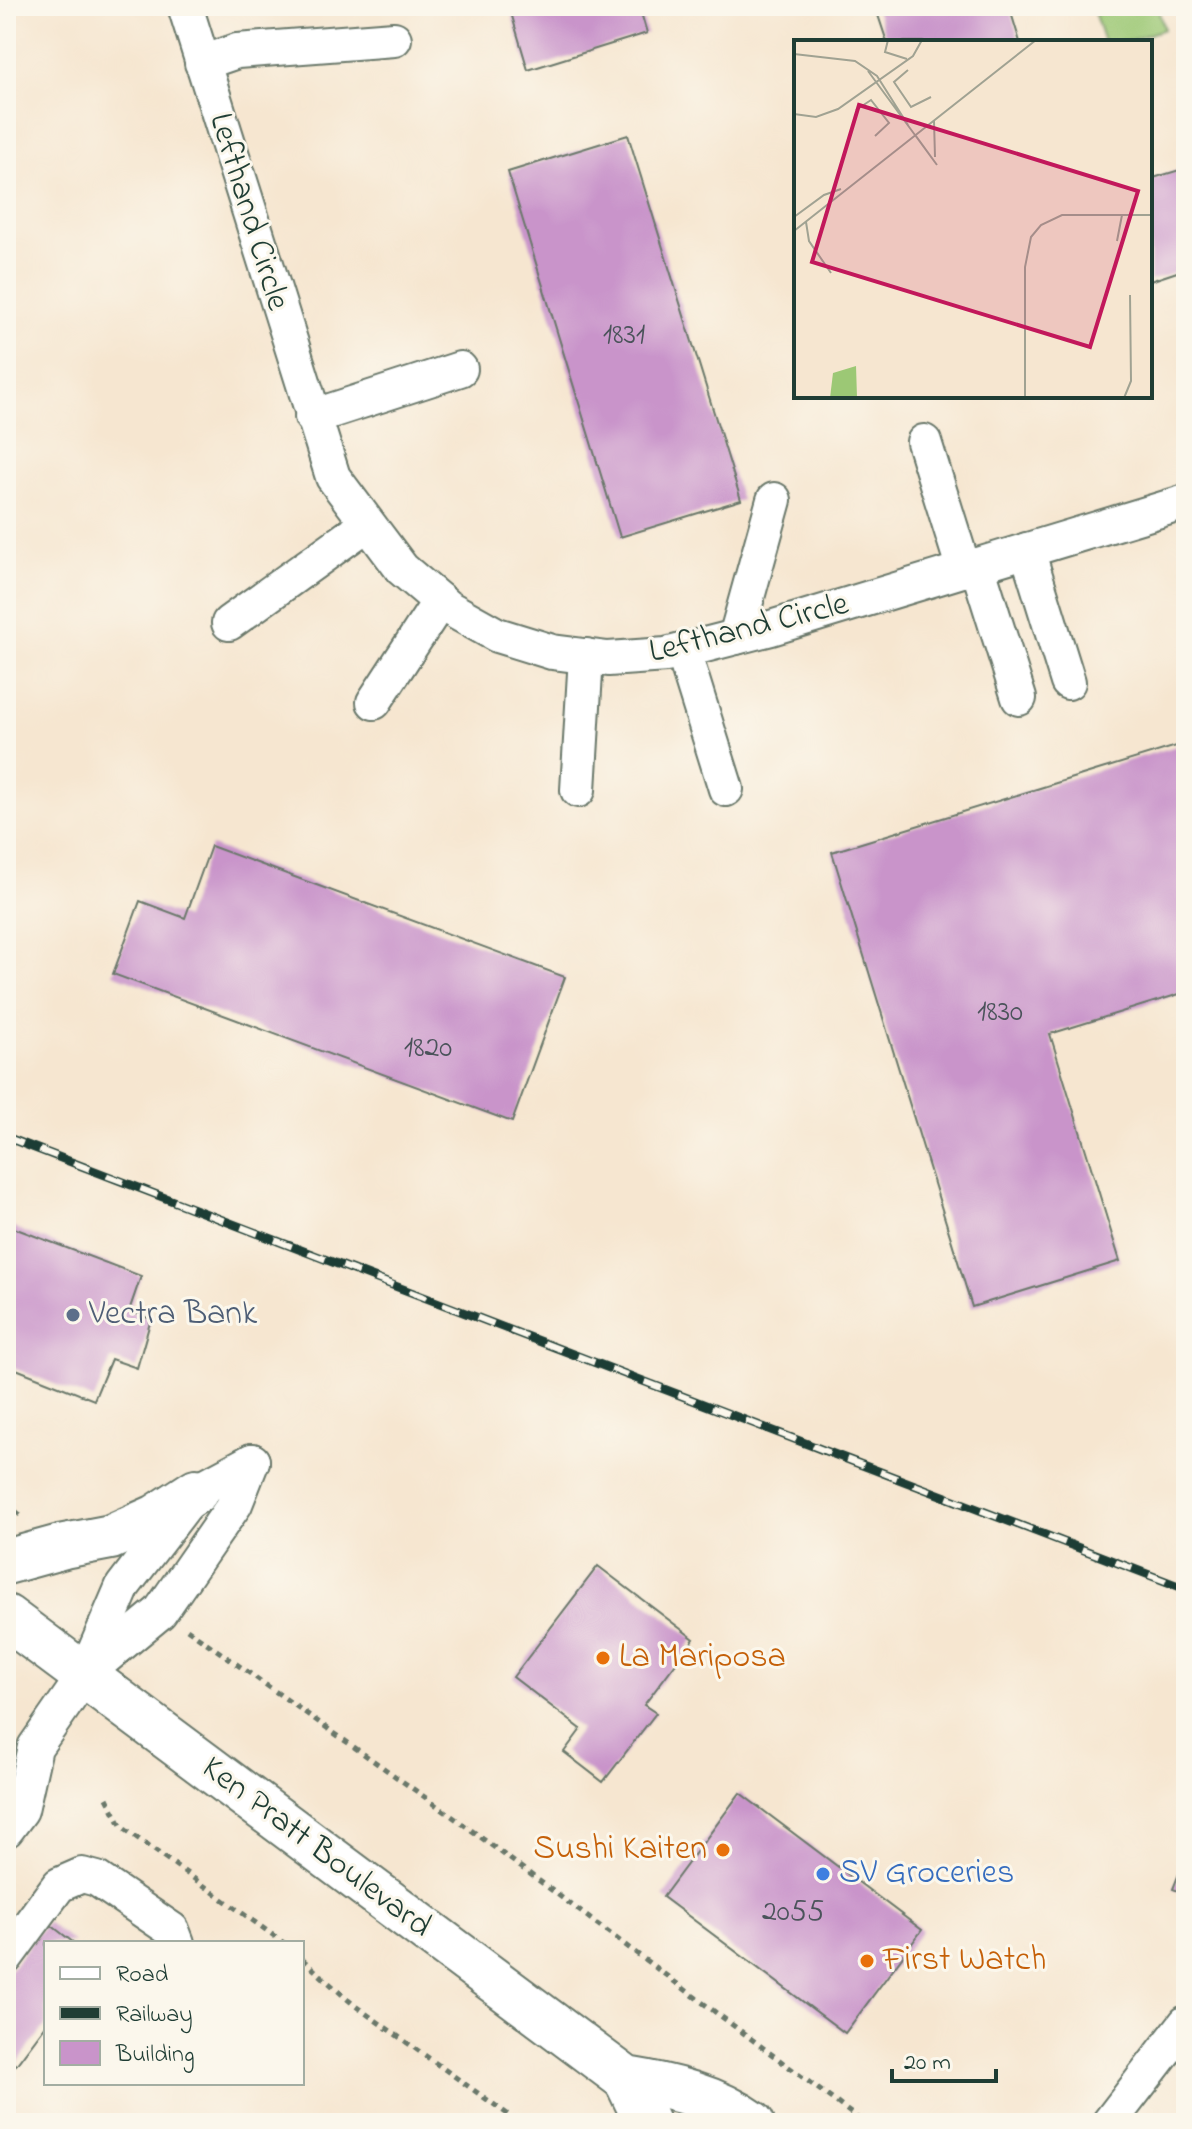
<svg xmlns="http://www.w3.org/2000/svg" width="1192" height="2129" viewBox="0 0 1192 2129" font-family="'Indie Flower',sans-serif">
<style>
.green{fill:#9cc875;stroke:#5e8254;stroke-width:2}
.building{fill:#c994ca}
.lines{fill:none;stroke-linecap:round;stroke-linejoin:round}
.minor-casing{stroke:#6a786b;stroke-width:38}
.highway-casing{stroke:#6a786b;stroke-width:48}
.path{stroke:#6a786b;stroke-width:5;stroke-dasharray:6 6;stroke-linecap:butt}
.minor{stroke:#fff;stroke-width:34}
.highway{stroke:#fff;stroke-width:44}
.rail-casing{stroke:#1f3d34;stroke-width:9}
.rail{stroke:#fbf7ec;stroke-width:6;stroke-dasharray:18;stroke-linecap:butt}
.service-dot{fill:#5c6f8a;stroke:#fbf7ec;stroke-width:3}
.food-dot{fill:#e8710a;stroke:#fbf7ec;stroke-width:3}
.shop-dot{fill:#3f7fe0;stroke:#fbf7ec;stroke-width:3}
.labels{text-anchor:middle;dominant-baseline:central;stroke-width:6;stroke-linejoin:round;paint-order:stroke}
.number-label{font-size:30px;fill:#4a535a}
.street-label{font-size:34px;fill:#1f3d34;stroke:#fbf7ec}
.service-label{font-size:34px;fill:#4e5e75;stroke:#fbf7ec;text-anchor:start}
.food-label{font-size:34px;fill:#c56008;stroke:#fbf7ec;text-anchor:start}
.shop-label{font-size:34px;fill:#366cbe;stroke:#fbf7ec;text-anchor:start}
.inset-road{fill:none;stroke:#a0a292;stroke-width:2}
.view{fill:#c2185b;fill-opacity:0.15;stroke:#c2185b;stroke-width:4}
.inset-edge{fill:none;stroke:#1f3d34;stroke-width:4}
</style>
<rect width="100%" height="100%" fill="#fbf7ec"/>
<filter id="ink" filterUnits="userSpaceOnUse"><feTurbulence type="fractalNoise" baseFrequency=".0125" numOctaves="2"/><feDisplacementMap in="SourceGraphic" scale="16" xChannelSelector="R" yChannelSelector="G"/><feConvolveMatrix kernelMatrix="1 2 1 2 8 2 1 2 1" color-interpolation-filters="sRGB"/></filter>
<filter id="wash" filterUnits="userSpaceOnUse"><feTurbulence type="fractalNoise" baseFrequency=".006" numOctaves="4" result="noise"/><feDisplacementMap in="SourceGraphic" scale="32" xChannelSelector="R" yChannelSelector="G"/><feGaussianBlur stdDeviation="1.8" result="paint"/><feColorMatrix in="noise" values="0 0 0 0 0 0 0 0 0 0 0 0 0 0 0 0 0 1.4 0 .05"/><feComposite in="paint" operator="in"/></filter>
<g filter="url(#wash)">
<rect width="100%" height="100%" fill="#f6e6d0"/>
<polygon class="green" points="1092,6 1157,6 1164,29 1125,42 1104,42"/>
<g id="blocks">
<g class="building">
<polygon points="509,6 639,6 647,33 528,70"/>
<polygon points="875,6 1009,6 1020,42 887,42"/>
<polygon points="628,135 741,500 620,537 508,172"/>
<polygon points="1186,168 1186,269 1150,281 1150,179"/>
<polygon points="1186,743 1186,992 1050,1034 1120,1261 972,1307 832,852"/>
<polygon points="211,846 565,977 512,1122 113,974 140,901 185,918"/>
<polygon points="6,1225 141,1276 129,1311 151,1319 137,1368 111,1359 94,1400 6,1365"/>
<polygon points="598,1566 694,1639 644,1705 656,1713 603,1782 564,1752 581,1729 513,1677"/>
<polygon points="740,1793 922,1930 845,2033 663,1897"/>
<polygon points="1186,1856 1186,1894 1173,1889"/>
<polygon points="47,1922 74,1943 46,1943 46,2025 16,2065 6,2057 6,1975"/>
</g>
</g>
</g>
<g filter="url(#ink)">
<use href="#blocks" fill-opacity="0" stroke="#6a786b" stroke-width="2"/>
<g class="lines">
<defs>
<g id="minor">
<polyline points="185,6 333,477 402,569 447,607 497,635 552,652 608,659 666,655 771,628 1186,502"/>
<polyline points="202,63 237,51 394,39"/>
<polyline points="312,417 460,369"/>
<polyline points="924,442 964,570"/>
<polyline points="1027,550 1068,682"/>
<polyline points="977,565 1019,698"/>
<polyline points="229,623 367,524"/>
<polyline points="736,637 774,500"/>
<polyline points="683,651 726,789"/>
<polyline points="374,702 440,601"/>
<polyline points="578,790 586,656"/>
<polyline points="91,1669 160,1612 235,1504 252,1461"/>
<polyline points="6,1830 21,1810 35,1747 85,1675 123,1586 196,1491 252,1461"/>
<polyline points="6,1957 59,1885 82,1875 97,1879 172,1930 177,1943"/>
<polyline points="1109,2123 1186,2023"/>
</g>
<g id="highway">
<polyline points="6,1562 64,1546 111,1537 156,1517 196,1491"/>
<path d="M 6,1617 L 626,2079 C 669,2086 716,2097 752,2123"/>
<polyline points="626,2079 647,2123"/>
</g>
</defs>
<use href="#minor" class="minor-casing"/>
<use href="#highway" class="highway-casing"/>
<g class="path">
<polyline points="6,1504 23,1517"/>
<polyline points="187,1629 467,1827 864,2123"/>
<polyline points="107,1798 122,1827 284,1943"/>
<polyline points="302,1959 354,2005 520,2123"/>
</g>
<use href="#minor" class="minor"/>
<use href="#highway" class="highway"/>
<defs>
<polyline id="rail" points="6,1137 1186,1589"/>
</defs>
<use href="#rail" class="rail-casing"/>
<use href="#rail" class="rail"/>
</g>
</g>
<circle class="service-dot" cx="73" cy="1315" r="8"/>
<g class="food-dot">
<circle cx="603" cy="1658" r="8"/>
<circle cx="723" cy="1850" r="8"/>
<circle cx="867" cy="1961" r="8"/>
</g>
<circle class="shop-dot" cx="823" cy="1874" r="8"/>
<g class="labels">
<g class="number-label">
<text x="624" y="336">1831</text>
<text x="1000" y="1013">1830</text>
<text x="428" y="1049">1820</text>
<text x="793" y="1913">2055</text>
</g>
<g class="street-label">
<text transform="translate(248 212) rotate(73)">Lefthand Circle</text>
<text transform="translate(749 629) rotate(-14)">Lefthand Circle</text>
<text transform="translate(316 1848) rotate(37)">Ken Pratt Boulevard</text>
</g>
<g class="service-label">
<text x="89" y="1315">Vectra Bank</text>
</g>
<g class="food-label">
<text x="619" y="1658">La Mariposa</text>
<text x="707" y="1850" text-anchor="end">Sushi Kaiten</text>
<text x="883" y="1961">First Watch</text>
</g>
<g class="shop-label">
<text x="839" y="1874">SV Groceries</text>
</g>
</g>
<g transform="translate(794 40)">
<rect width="358" height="358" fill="#f6e6d0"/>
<path d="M 62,326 L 63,358 L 36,358 L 39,333 Z" fill="#9cc875"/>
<path class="inset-road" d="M 94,0 L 91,12 L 113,19M 0,14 L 61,21 L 83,36 L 114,85M 114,30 L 100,42 L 117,67 L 137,57M 74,31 L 143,125M 62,70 L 77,60 L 95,83 L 81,96M 0,74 L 22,77 L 44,69 L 119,16 L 128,0M 140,81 L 141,117M 122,96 L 143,125M 0,177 L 30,155 L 47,149M 12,182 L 15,201 L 37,233M 0,191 L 242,0M 323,201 L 328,175M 231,358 L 231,227 L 237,197 L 247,185 L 268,175 L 358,175M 330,358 L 337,341 L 336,255"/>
<path class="view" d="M 65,65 L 344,151 L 296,307 L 18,222 Z"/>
<rect width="358" height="358" class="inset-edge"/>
</g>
<rect width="1192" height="2129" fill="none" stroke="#fbf7ec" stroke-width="32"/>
<rect x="44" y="1941" width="260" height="144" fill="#fbf7ec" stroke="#a3ada2" stroke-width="2"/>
<rect x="60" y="1967" width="40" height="12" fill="#ffffff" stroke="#a3ada2" stroke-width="2"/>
<text x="116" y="1981" font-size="24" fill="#1f3d34">Road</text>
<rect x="60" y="2007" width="40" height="12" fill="#1f3d34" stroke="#a3ada2" stroke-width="2"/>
<text x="116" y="2021" font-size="24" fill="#1f3d34">Railway</text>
<rect x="60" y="2041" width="40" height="24" fill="#c994ca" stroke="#a3ada2" stroke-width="2"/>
<text x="116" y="2061" font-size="24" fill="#1f3d34">Building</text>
<path d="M892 2069v12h104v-12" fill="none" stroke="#1f3d34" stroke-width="4"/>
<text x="904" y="2069" font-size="24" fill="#1f3d34" stroke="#fbf7ec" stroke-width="6" paint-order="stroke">20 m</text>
</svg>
